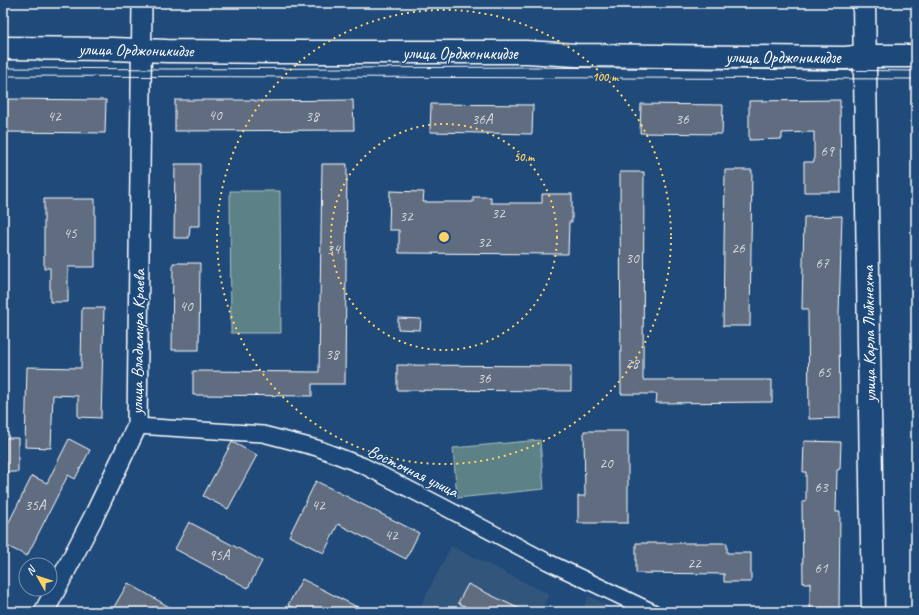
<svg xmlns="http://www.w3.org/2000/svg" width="919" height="615" viewBox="0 0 919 615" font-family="Caveat,sans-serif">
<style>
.built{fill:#32547c}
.green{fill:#5c8287;stroke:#aec0c3}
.building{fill:#606d80;stroke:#fff}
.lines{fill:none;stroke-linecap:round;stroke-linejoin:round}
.minor-casing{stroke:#fff;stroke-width:18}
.tertiary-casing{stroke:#fff;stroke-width:22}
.secondary-casing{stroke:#fff;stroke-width:25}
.minor{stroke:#1f4a7a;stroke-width:15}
.tertiary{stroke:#1f4a7a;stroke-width:19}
.secondary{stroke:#1f4a7a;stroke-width:22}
.tram{stroke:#fff;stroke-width:1}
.ring{fill:none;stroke:#ffd166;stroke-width:2;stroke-dasharray:2 4}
.labels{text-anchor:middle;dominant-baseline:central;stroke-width:3;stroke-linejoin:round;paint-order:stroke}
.number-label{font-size:15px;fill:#d7dadf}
.street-label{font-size:17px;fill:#fff;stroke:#1f4a7a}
.centre{fill:#ffd166;stroke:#1f4a7a;stroke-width:2}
.ring-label{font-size:12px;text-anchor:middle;font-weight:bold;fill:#ffd166;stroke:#1f4a7a;stroke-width:3;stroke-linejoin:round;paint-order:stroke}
</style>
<rect width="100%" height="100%" fill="#1f4a7a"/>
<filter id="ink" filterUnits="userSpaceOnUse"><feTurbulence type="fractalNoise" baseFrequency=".025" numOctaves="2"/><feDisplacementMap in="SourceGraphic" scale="8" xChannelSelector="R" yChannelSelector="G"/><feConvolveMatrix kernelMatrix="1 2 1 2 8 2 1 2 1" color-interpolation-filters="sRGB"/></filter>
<g filter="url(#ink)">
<g class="built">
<polygon points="451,546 549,594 541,612 425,612 419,609"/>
<polygon points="589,596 621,612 581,612"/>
</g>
<g class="green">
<polygon points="230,191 280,191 281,333 231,333"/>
<polygon points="540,440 544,489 457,498 453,448"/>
</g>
<g class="building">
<polygon points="3,99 106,100 105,133 3,132"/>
<polygon points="175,100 255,100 255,101 353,100 354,130 175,131"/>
<polygon points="840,100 841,192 804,192 804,162 814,162 814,132 782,133 782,139 749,140 749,101"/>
<polygon points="431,104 533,105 532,134 430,132"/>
<polygon points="641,104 723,105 722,134 640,133"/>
<polygon points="175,164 200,164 200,226 190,226 189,238 174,238"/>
<polygon points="322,164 347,164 345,384 312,384 312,396 193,395 193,371 319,372"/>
<polygon points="725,170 752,170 750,326 723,326"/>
<polygon points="620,172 644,172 643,380 772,380 772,402 656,403 657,394 621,394"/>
<polygon points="390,191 424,192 423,202 473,202 473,197 491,197 491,203 542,203 542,194 572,194 572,222 569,222 568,254 399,253 399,230 389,230"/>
<polygon points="44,199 95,199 95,267 68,267 68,302 50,302 50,268 44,268"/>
<polygon points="842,216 839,313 840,418 809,419 808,309 802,309 804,217"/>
<polygon points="173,263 200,263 199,350 172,350"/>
<polygon points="82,308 104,308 101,418 78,417 78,396 53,395 51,448 25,447 27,367 81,368"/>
<polygon points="398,318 421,319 420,330 398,329"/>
<polygon points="397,365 571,366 571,391 397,390"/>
<polygon points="584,431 628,431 628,523 578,523 578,496 585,496"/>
<rect x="6" y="438" width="12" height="34"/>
<polygon points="69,439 90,450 75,479 68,475 27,556 3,544 3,534 32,476 47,483"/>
<polygon points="804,441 841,442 840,469 837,470 836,512 840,512 839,612 810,612 810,583 803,583 802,502 806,502 806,472 803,472"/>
<polygon points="232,442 257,455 228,509 203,496"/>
<polygon points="316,481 419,533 406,559 338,524 324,553 289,536"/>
<polygon points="189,522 262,561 248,588 175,549"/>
<polygon points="636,543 727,543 727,553 751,553 751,582 724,582 724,574 636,573"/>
<polygon points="302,579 367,612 302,612 288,605"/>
<polygon points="128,583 178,612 111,612"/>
<polygon points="468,584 526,612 477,612 458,603"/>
</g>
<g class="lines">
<defs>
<polyline id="minor" points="137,426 263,434 317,448 364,466 442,506 548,562 653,612"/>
<polyline id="tertiary" points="44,612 94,516 137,426 142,3"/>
<g id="secondary">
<polyline points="864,3 873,612"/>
<polyline points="3,48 112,49 167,51 275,52 526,52 576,55 845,58 865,56 916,56"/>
</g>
</defs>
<use href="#minor" class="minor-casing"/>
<use href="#tertiary" class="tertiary-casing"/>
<use href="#secondary" class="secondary-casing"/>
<use href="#minor" class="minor"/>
<use href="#tertiary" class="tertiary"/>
<use href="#secondary" class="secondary"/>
<g class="tram">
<polyline points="3,68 173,69 526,67 916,71"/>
<polyline points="3,76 916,79"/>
</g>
</g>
</g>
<g class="ring">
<circle cx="444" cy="237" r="113"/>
<circle cx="444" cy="237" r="227"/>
</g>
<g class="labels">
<g class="number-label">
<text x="215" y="115">40</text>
<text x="54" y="116">42</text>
<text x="312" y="116">38</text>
<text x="482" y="119">36А</text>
<text x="682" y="119">36</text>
<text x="827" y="151">69</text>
<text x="498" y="213">32</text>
<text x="406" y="216">32</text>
<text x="70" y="233">45</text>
<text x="484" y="242">32</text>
<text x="738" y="248">26</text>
<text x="333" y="249">34</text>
<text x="632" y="258">30</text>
<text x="822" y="263">67</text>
<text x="186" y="306">40</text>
<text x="332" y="354">38</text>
<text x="632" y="363">28</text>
<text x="824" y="372">65</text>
<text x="484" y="378">36</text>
<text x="606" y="463">20</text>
<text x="821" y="487">63</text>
<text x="35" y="505">35А</text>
<text x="318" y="505">42</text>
<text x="391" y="535">42</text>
<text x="219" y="555">95А</text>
<text x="694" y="563">22</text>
<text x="821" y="568">61</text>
</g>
<g class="street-label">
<text transform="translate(136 50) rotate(1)">улица Орджоникидзе</text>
<text x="460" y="53">улица Орджоникидзе</text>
<text x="783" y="57">улица Орджоникидзе</text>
<text transform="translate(869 334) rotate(-91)">улица Карла Либкнехта</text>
<text transform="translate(138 342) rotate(-89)">улица Владимира Краева</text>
<text transform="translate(413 471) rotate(26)">Восточная улица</text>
</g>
</g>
<circle cx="444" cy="237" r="6" class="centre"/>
<g class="ring-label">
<text x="605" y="81">100 m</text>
<text x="524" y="161">50 m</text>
</g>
<rect width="919" height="615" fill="none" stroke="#1f4a7a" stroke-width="16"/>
<rect x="8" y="8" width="903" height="599" fill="none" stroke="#fff" stroke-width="1.5" filter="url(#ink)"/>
<g transform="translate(38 577) rotate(309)"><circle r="19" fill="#1f4a7a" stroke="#7992af"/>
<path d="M0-3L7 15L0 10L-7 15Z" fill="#ffd166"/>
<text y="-6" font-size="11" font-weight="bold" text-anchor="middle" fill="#ffffff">N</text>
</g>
</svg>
